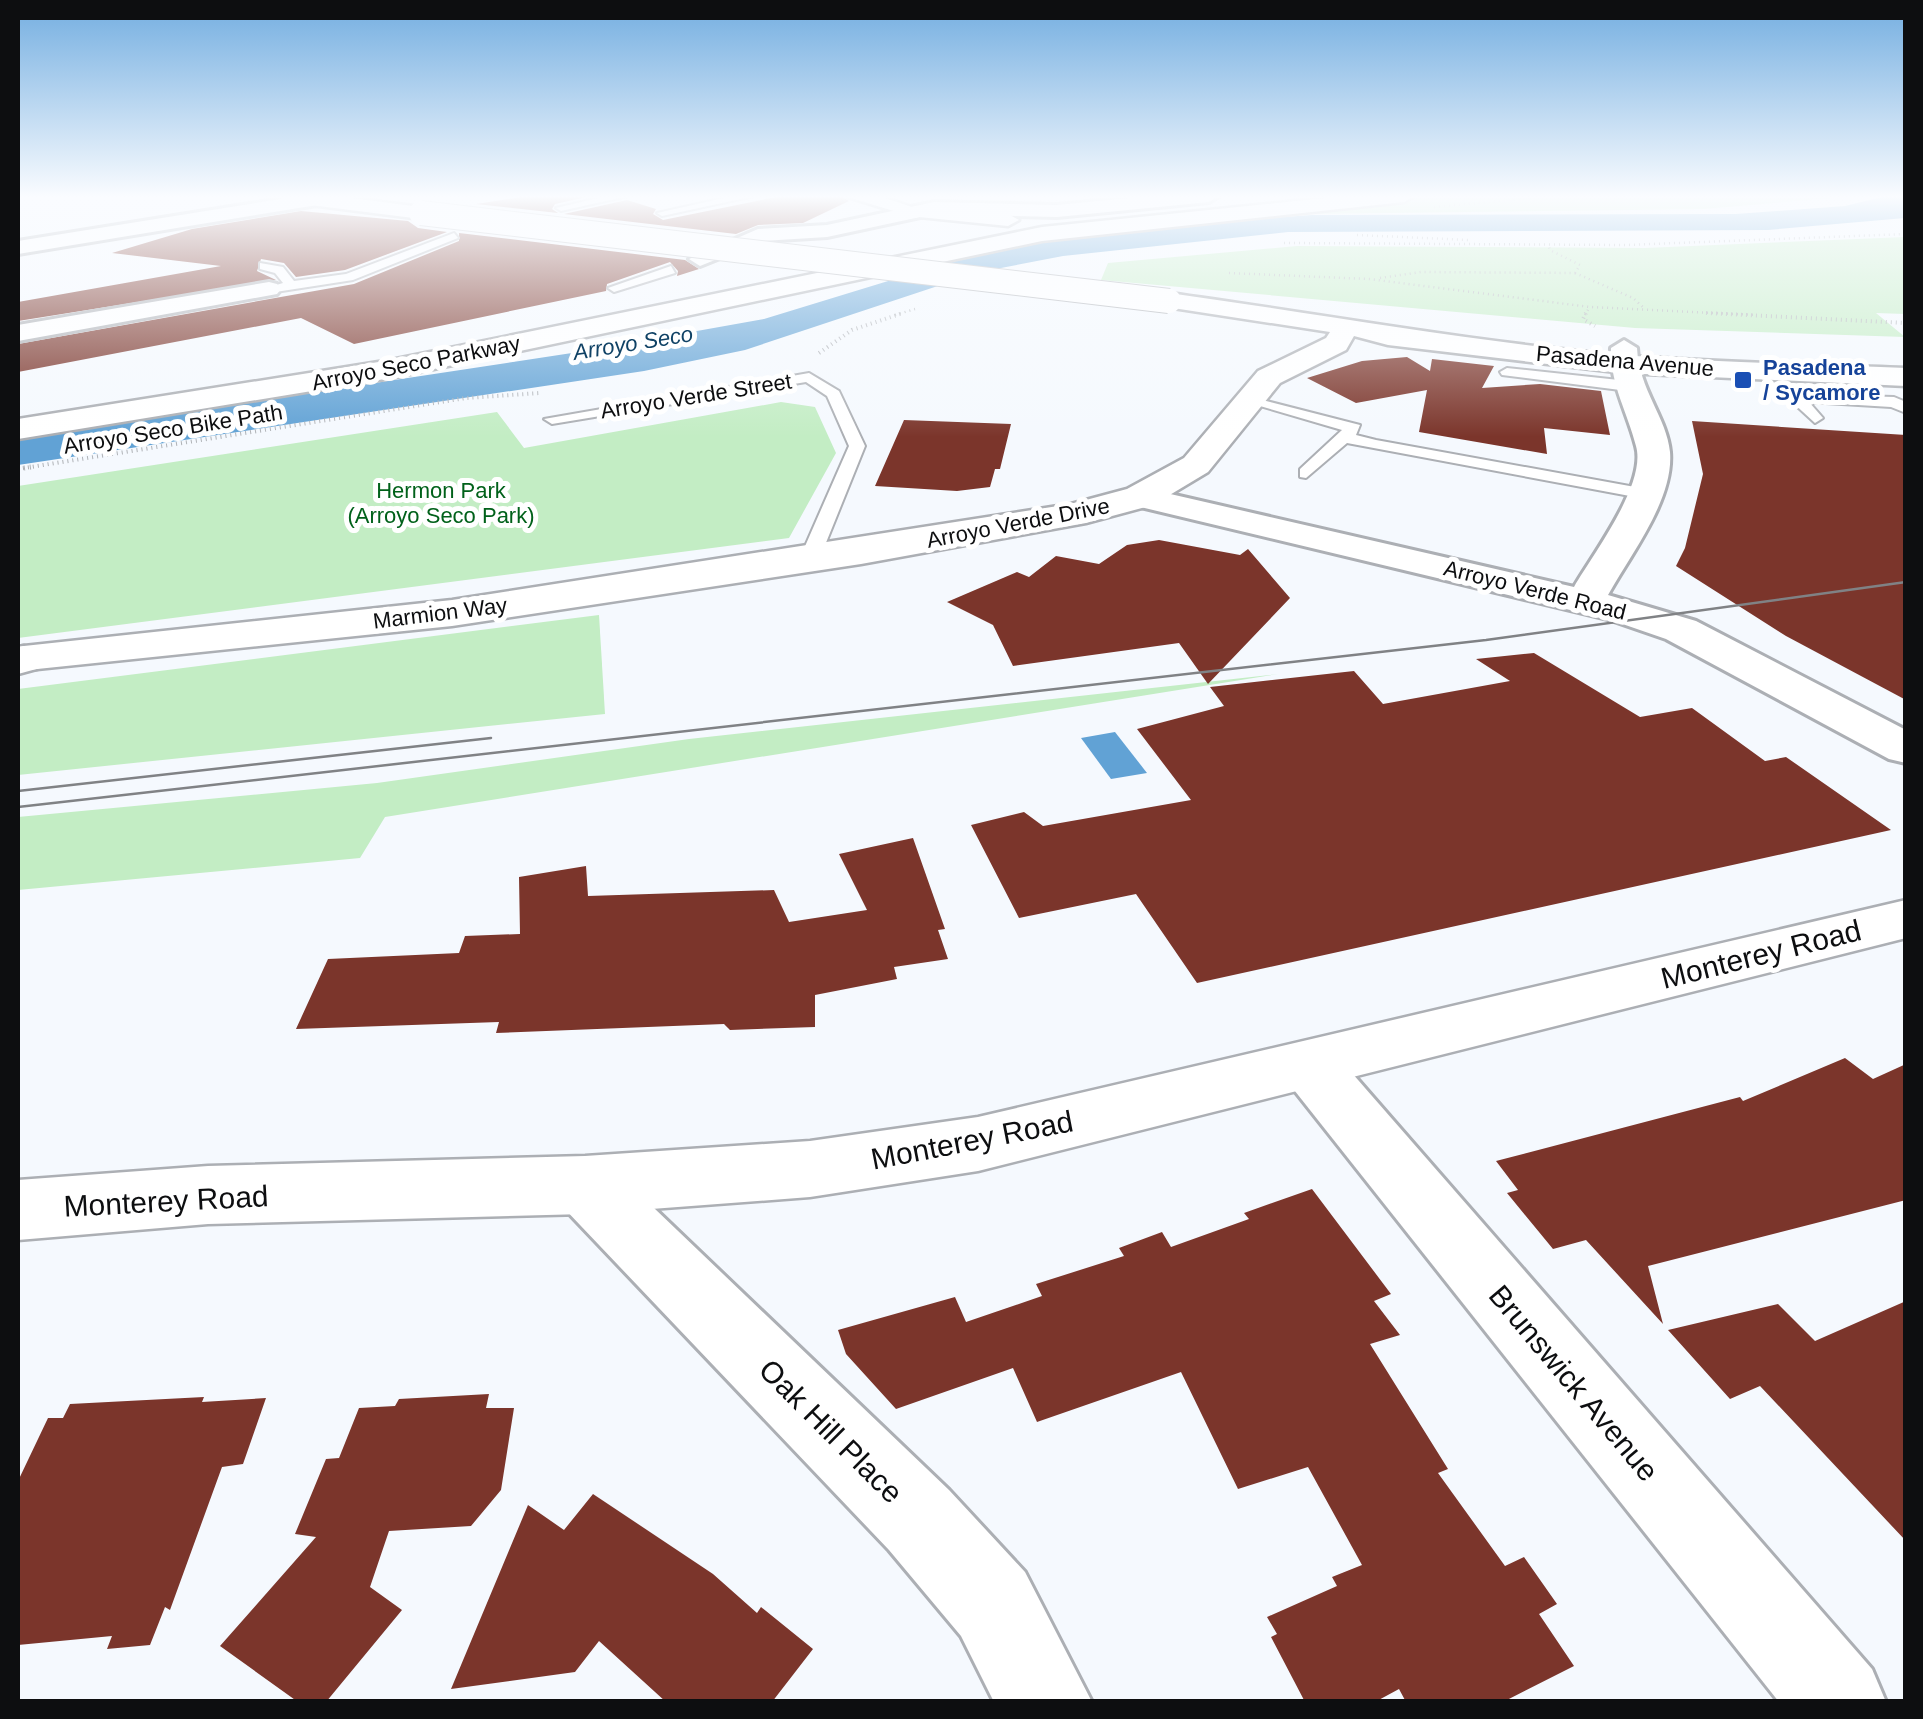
<svg xmlns="http://www.w3.org/2000/svg" width="1923" height="1719" viewBox="0 0 1923 1719" font-family="Helvetica,sans-serif">
<style>
.green{fill:#c3edc4}
.water{fill:#61a2d5}
.building{fill:#7b352b}
.lines{fill:none;stroke-linecap:round;stroke-linejoin:round}
.service-casing{stroke:#acafb4;stroke-width:4}
.minor-casing{stroke:#acafb4;stroke-width:6}
.tertiary-casing{stroke:#acafb4;stroke-width:5}
.secondary-casing{stroke:#acafb4;stroke-width:5}
.motorway-casing{stroke:#acafb4;stroke-width:5}
.path-far2{stroke:#afb2b6;stroke-width:2.5;stroke-dasharray:1 4;stroke-linecap:butt}
.path-far1{stroke:#afb2b6;stroke-width:4;stroke-dasharray:1 4;stroke-linecap:butt}
.path{stroke:#afb2b6;stroke-width:5;stroke-dasharray:1 5;stroke-linecap:butt}
.service{fill:#fff;fill-rule:evenodd}
.minor{fill:#fff;fill-rule:evenodd}
.tertiary{fill:#fff;fill-rule:evenodd}
.secondary{fill:#fff;fill-rule:evenodd}
.motorway{fill:#fff;fill-rule:evenodd}
.tram{stroke:#808285;stroke-width:2.5}
.secondary-bridge-casing{stroke:#acafb4;stroke-width:26;stroke-linecap:butt}
.secondary-bridge{stroke:#fff;stroke-width:24}
.transit-dot{fill:#1a4fb4;stroke:#fff;stroke-width:4}
.labels{text-anchor:middle;dominant-baseline:central;stroke-width:10;stroke-linejoin:round;paint-order:stroke}
.far-water-label{font-size:22px;font-style:italic;fill:#104265;stroke:#fff}
.far-street-label{font-size:22px;fill:#0d0e10;stroke:#fff}
.far-transit-label{font-size:22px;font-weight:bold;fill:#164399;stroke:#fff;text-anchor:start}
.far-park-label{font-size:22px;fill:#01611a;stroke:#fff}
.near-street-label{font-size:30px;fill:#0d0e10;stroke:#fff}
</style>
<rect width="100%" height="100%" fill="#f5f9fe"/>
<g class="green">
<polygon points="1433,196 1854,196 1704,209 1235,215"/>
<polygon points="1905,237 1905,314 1876,313 1905,337 1635,328 1101,280 1108,263 1297,246 1645,248"/>
<polygon points="781,402 815,407 836,453 789,538 18,638 18,486 497,412 524,448"/>
<polygon points="599,615 605,714 18,775 18,689"/>
<polygon points="1278,674 385,817 360,858 18,890 18,817 377,783 689,739"/>
</g>
<g class="water">
<polygon points="1886,196 1905,196 1905,218 1768,230 1288,232 1063,256 980,272 745,350 644,371 18,465 18,437 585,351 764,319 947,263 1026,245 1152,226 1312,215 1736,214 1845,206"/>
<polygon points="1115,732 1147,773 1111,779 1081,738"/>
</g>
<g class="building">
<polygon points="528,196 591,196 555,204 552,209 558,213 476,204"/>
<polygon points="781,196 841,196 849,201 803,223 758,225 736,234 564,214 627,200 656,209 653,214 663,220"/>
<polygon points="301,211 408,221 418,228 447,232 345,270 296,277 284,263 261,259 257,271 276,280 18,321 18,302 221,266 112,253 192,229"/>
<polygon points="459,233 685,260 699,269 677,276 678,271 670,262 607,284 606,291 354,344 301,318 18,372 18,344 354,284 459,241"/>
<polygon points="1407,357 1430,371 1432,359 1494,366 1482,388 1540,384 1601,391 1610,435 1544,428 1547,454 1419,432 1427,390 1356,403 1307,378 1362,361"/>
<polygon points="904,420 1011,424 1000,469 995,469 990,487 957,491 875,486"/>
<polygon points="1692,421 1906,435 1906,700 1786,636 1676,566 1685,548 1703,474"/>
<polygon points="1159,540 1240,555 1248,549 1290,598 1208,684 1179,643 1013,666 993,625 947,602 1017,572 1029,577 1056,556 1099,564 1127,545"/>
<polygon points="1534,653 1640,717 1692,708 1765,761 1786,757 1891,830 1197,983 1136,894 1019,918 971,825 1024,812 1043,826 1191,800 1137,729 1224,706 1210,687 1354,671 1383,704 1510,681 1476,659"/>
<polygon points="913,838 945,929 938,930 948,959 894,967 897,979 815,995 815,1027 730,1030 724,1024 496,1033 499,1022 296,1029 328,959 459,953 465,936 520,934 519,877 586,866 588,896 774,890 789,922 867,910 839,854"/>
<polygon points="1845,1058 1873,1079 1906,1064 1906,1200 1648,1266 1663,1324 1586,1240 1553,1249 1507,1193 1518,1190 1496,1161 1740,1097 1743,1101"/>
<polygon points="1312,1189 1391,1294 1374,1301 1400,1335 1370,1344 1448,1469 1438,1473 1505,1566 1524,1557 1557,1604 1539,1614 1574,1666 1503,1702 1406,1702 1399,1689 1375,1702 1305,1702 1271,1637 1277,1634 1267,1617 1337,1586 1332,1577 1362,1565 1308,1467 1238,1489 1181,1372 1037,1422 1013,1368 896,1409 846,1354 838,1330 955,1297 966,1322 1042,1296 1036,1284 1124,1256 1119,1248 1162,1232 1171,1247 1249,1219 1244,1213"/>
<polygon points="1906,1301 1906,1541 1760,1386 1730,1399 1668,1330 1778,1304 1815,1341"/>
<polygon points="489,1394 486,1408 514,1408 501,1490 471,1526 389,1531 370,1587 402,1610 326,1702 298,1702 220,1646 316,1537 295,1534 326,1459 339,1458 359,1408 395,1406 399,1399"/>
<polygon points="204,1397 202,1402 266,1398 243,1464 222,1467 170,1610 165,1607 150,1645 107,1649 112,1636 18,1645 18,1481 48,1418 63,1418 70,1404"/>
<polygon points="593,1494 713,1574 757,1613 761,1607 813,1649 772,1702 666,1702 599,1641 575,1672 451,1689 528,1505 564,1530"/>
</g>
<g class="lines">
<defs>
<g id="service">
<polygon points="607,196 628,196 561,211 556,208"/>
<polygon points="733,196 754,196 662,216 657,213"/>
<polygon points="454,233 458,238 353,280 269,293 263,289 283,283 275,273 260,269 260,263 283,267 294,281 346,274"/>
<polygon points="671,266 675,273 614,292 608,288"/>
<polygon points="1507,368 1628,381 1636,386 1628,391 1502,375 1500,372"/>
<polygon points="809,373 839,391 865,446 819,560 809,566 799,560 849,446 827,396 806,382 552,424 544,419"/>
<polygon points="1790,394 1894,397 1906,402 1906,413 1891,407 1809,402 1823,418 1815,423 1790,400"/>
<polygon points="1243,395 1360,425 1356,435 1376,440 1646,489 1655,494 1646,499 1347,443 1306,478 1300,477 1300,469 1342,430 1243,401"/>
</g>
<g id="minor">
<polygon points="299,196 327,199 317,205 18,254 18,241"/>
<polygon points="1150,196 1219,196 1209,202 1057,217 934,214 827,237 762,241 700,266 689,259 758,229 827,225 934,202 1057,205"/>
<polygon points="269,282 277,284 281,289 277,294 18,341 18,325"/>
<path d="M 1624,340 L 1637,348 C 1639,390 1667,418 1670,452 C 1674,500 1630,555 1608,595 L 1696,621 L 1906,730 L 1906,763 L 1889,759 L 1666,639 L 1608,619 L 1128,504 L 1123,497 L 1128,490 L 1140,487 L 1574,587 C 1593,554 1647,484 1636,446 C 1627,411 1610,384 1611,348 Z"/>
<polygon points="1309,1042 1331,1049 1872,1669 1886,1702 1779,1702 1287,1081 1278,1065 1287,1049"/>
<polygon points="585,1157 609,1165 949,1490 1025,1572 1092,1702 994,1702 961,1636 889,1550 561,1205 551,1185 561,1165"/>
</g>
<polygon id="tertiary" points="1906,900 1906,938 978,1171 810,1197 585,1214 208,1224 18,1240 18,1180 208,1166 585,1156 810,1141 978,1117"/>
<g id="secondary">
<polygon points="277,196 336,196 421,207 432,213 421,219 287,202"/>
<polygon points="845,196 879,196 927,212 916,218"/>
<path d="M 1169,293 C 1321,314 1470,342 1623,355 C 1717,363 1812,364 1906,368 L 1906,386 L 1624,373 L 1388,345 L 1354,336 L 1346,350 L 1280,383 L 1208,472 L 1153,505 L 1086,523 L 861,564 L 452,626 L 18,671 L 18,647 L 24,646 L 452,600 L 1071,504 L 1127,489 L 1184,458 L 1258,371 L 1326,338 L 1330,332 L 1160,306 L 1156,301 Z"/>
</g>
<g id="motorway">
<polygon points="1345,196 1414,196 1404,202 1042,241 391,378 18,439 18,419 391,360 1042,227"/>
<polygon points="916,206 1008,214 1019,220 1008,226 909,216 909,208"/>
<polygon points="24,646 40,650 46,659 40,668 18,674 18,647"/>
</g>
</defs>
<use href="#service" class="service-casing"/>
<use href="#minor" class="minor-casing"/>
<use href="#tertiary" class="tertiary-casing"/>
<use href="#secondary" class="secondary-casing"/>
<use href="#motorway" class="motorway-casing"/>
<g class="path-far2">
<polyline points="1434,207 1553,196"/>
<polyline points="1357,235 1469,240"/>
<polyline points="1284,243 1626,245 1906,234"/>
<polyline points="1229,273 1369,279 1590,307 1756,315"/>
<polyline points="1575,273 1633,298 1645,309"/>
<polyline points="1380,278 1421,272 1575,273 1580,265 1550,250 1548,244"/>
<polyline points="895,315 915,309"/>
<polyline points="1585,315 1589,308"/>
</g>
<g class="path-far1">
<polyline points="1586,313 1583,319 1595,326"/>
<polyline points="1706,313 1906,323"/>
<polyline points="819,353 852,330 903,313"/>
<polyline points="18,469 466,398 540,393"/>
</g>
<polyline class="path" points="18,469 31,467"/>
<use href="#service" class="service"/>
<use href="#minor" class="minor"/>
<use href="#tertiary" class="tertiary"/>
<use href="#secondary" class="secondary"/>
<use href="#motorway" class="motorway"/>
<g class="tram">
<polyline points="18,791 491,738"/>
<polyline points="18,807 1486,640 1906,582"/>
</g>
<defs>
<polyline id="secondary-bridge" points="421,213 1169,301"/>
</defs>
<use href="#secondary-bridge" class="secondary-bridge-casing"/>
<use href="#secondary-bridge" class="secondary-bridge"/>
</g>
<linearGradient id="sky" x2="0" y2="1"><stop stop-color="#72ade0"/><stop offset="0.45" stop-color="#fafcff"/><stop offset="1" stop-color="#fafcff" stop-opacity="0"/></linearGradient>
<rect width="1923" height="437" fill="url(#sky)"/>
<rect class="transit-dot" x="1733" y="370" width="20" height="20" rx="5"/>
<g class="labels">
<g class="far-water-label">
<text transform="translate(633 343) rotate(-9)">Arroyo Seco</text>
</g>
<g class="far-street-label">
<text transform="translate(1625 361) rotate(5)">Pasadena Avenue</text>
<text transform="translate(416 363) rotate(-11)">Arroyo Seco Parkway</text>
<text transform="translate(696 396) rotate(-9)">Arroyo Verde Street</text>
<text transform="translate(173 429) rotate(-9)">Arroyo Seco Bike Path</text>
<text transform="translate(1018 523) rotate(-11)">Arroyo Verde Drive</text>
<text transform="translate(1535 590) rotate(14)">Arroyo Verde Road</text>
<text transform="translate(440 613) rotate(-7)">Marmion Way</text>
</g>
<g class="far-transit-label">
<text x="1763" y="367">Pasadena<tspan x="1763" dy="25">/ Sycamore</tspan></text>
</g>
<g class="far-park-label">
<text x="441" y="490">Hermon Park<tspan x="441" dy="25">(Arroyo Seco Park)</tspan></text>
</g>
<g class="near-street-label">
<text transform="translate(1761 954) rotate(-14)">Monterey Road</text>
<text transform="translate(972 1140) rotate(-11)">Monterey Road</text>
<text transform="translate(166 1201) rotate(-3)">Monterey Road</text>
<text transform="translate(1574 1383) rotate(50)">Brunswick Avenue</text>
<text transform="translate(831 1431) rotate(45)">Oak Hill Place</text>
</g>
</g>
<rect width="1923" height="1719" fill="none" stroke="#0d0e10" stroke-width="40"/>
</svg>
